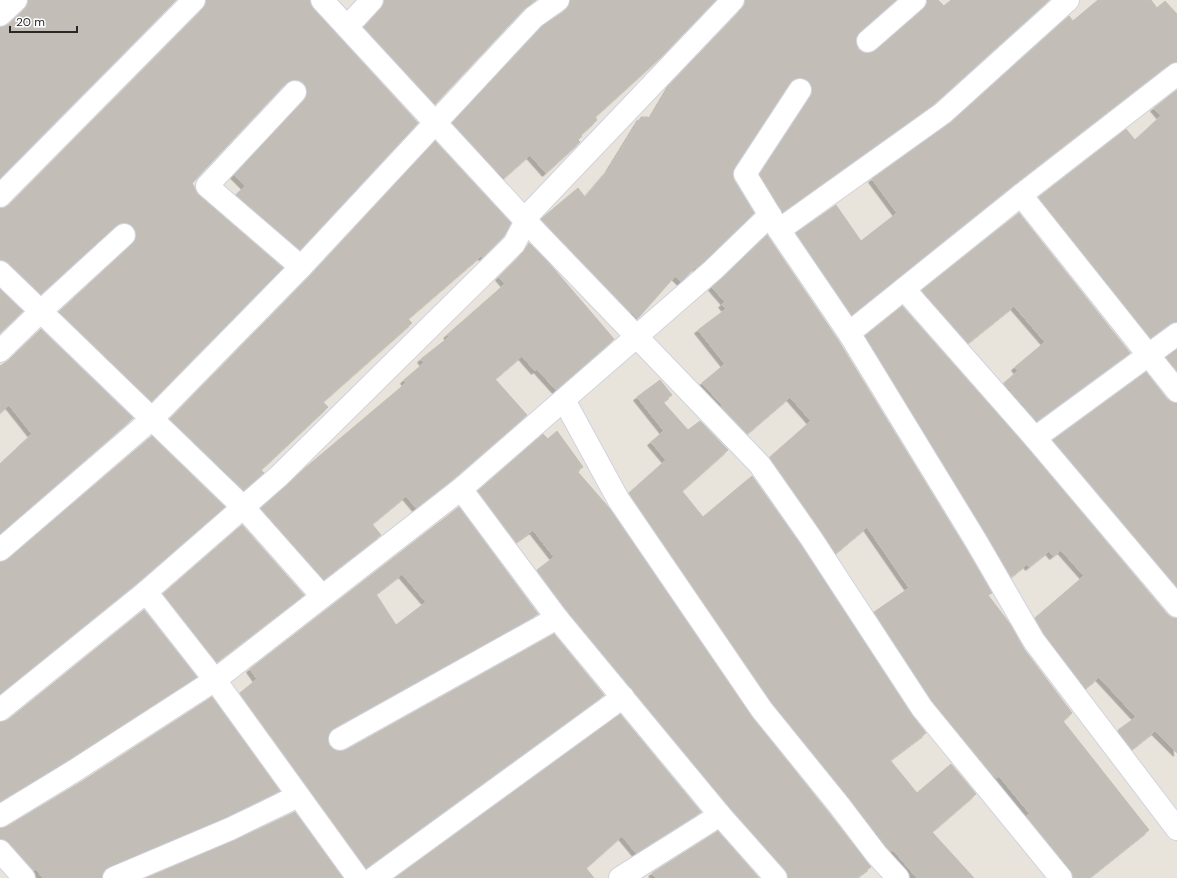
<svg xmlns="http://www.w3.org/2000/svg" width="1177" height="878" viewBox="0 0 1177 878" font-family="'DM Sans',sans-serif">
<style>
.building{fill:#c2beb7;stroke:#c4c0b5;fill-rule:evenodd;filter:url(#shadow)}
.lines{fill:none;stroke-linecap:round;stroke-linejoin:round}
.minor-casing{stroke:#d0d2e0;stroke-width:24}
.minor{stroke:#fff;stroke-width:22}
</style>
<defs>
<filter id="shadow"><feDropShadow dx="-3.5" dy="3.5" stdDeviation="0" flood-color="#0004"/></filter>
</defs>
<rect width="100%" height="100%" fill="#e9e4db"/>
<g class="building">
<polygon points="28,0 176,0 0,178 0,27 9,24 25,9 28,4"/>
<polygon points="206,0 310,0 313,8 418,123 300,250 236,195 245,186 234,175 304,100 307,95 307,89 303,83 298,80 292,80 286,83 192,183 199,195 283,268 152,401 59,312 132,244 136,238 136,233 133,227 127,223 121,223 116,226 41,294 9,263 3,260 0,260 0,208 4,208 9,205 203,9 206,4"/>
<polygon points="384,0 536,0 525,8 435,104 364,27 381,8"/>
<polygon points="570,0 716,0 660,58 595,117 597,120 581,135 582,136 578,140 580,142 546,173 530,155 504,178 452,123 542,26 566,10 569,6"/>
<polygon points="745,0 896,0 860,32 856,37 856,43 858,49 864,53 870,53 876,50 923,9 927,4 927,0 938,0 944,6 951,0 1049,0 935,103 783,212 760,174 811,96 812,91 811,85 807,80 801,78 794,79 790,83 735,167 733,173 734,180 754,213 705,261 696,268 695,267 681,282 675,276 638,318 625,307 541,219 578,188 585,197 609,169 641,117 648,117 650,119 672,82 742,9 745,3"/>
<polygon points="1098,0 1151,0 1157,8 1165,1 1177,14 1177,62 1169,64 1013,185 852,315 796,233 836,205 861,241 897,213 872,179 951,122 1069,16 1073,21"/>
<polygon points="1177,90 1177,322 1170,324 1151,338 1039,197 1126,129 1135,140 1161,116 1154,108"/>
<polygon points="435,141 511,223 504,236 483,257 481,256 408,319 412,323 323,402 328,407 261,470 264,473 244,490 170,419 310,276"/>
<polygon points="1019,213 1130,353 1037,421 1004,383 1018,371 1015,367 1045,342 1014,306 968,343 922,290"/>
<polygon points="767,235 838,340 965,547 992,593 988,595 1010,624 1024,649 1072,713 1063,721 1149,830 1089,878 1073,878 1071,870 1026,816 1030,814 999,776 996,778 932,701 874,612 909,588 867,527 836,553 770,457 811,421 790,397 747,434 721,406 722,405 702,383 725,364 698,330 726,309 722,304 725,302 712,287"/>
<polygon points="529,243 548,262 614,339 556,390 537,369 535,371 522,356 495,379 527,415 453,479 416,508 406,496 372,524 381,535 324,579 261,508 304,469 406,383 404,380 424,363 421,359 449,337 447,335 505,284 499,277 523,253"/>
<polygon points="0,289 23,311 0,333"/>
<polygon points="902,306 1026,446 1167,614 1172,618 1177,618 1177,753 1155,731 1132,749 1118,730 1136,717 1099,677 1086,688 1044,634 1035,618 1084,576 1061,550 1053,556 1049,551 1029,567 1027,564 1011,577 865,336"/>
<polygon points="41,329 133,418 0,534 0,464 32,434 9,405 0,413 0,366 9,360"/>
<polygon points="1177,349 1177,371 1166,357"/>
<polygon points="1146,372 1167,399 1172,402 1177,403 1177,587 1053,440"/>
<polygon points="660,380 672,395 663,402 688,430 700,421 728,450 682,491 703,517 752,476 801,545 912,715 926,733 890,760 917,793 951,764 976,794 932,832 974,878 917,878 893,850 891,852 887,847 849,797 772,703 629,493 666,460 651,442 664,431 637,397"/>
<polygon points="557,431 583,467 577,471 610,509 752,717 829,813 871,867 856,878 788,878 785,870 729,807 567,610 537,570 554,557 533,530 516,542 478,491 543,434 548,439"/>
<polygon points="152,436 225,507 138,582 0,694 0,562 8,559"/>
<path d="M 459,507 L 538,614 L 334,728 L 330,732 L 328,738 L 329,745 L 333,749 L 339,751 L 346,750 L 554,634 L 604,695 L 366,868 L 240,693 L 257,679 L 250,669 ZM 402,574 L 426,602 L 396,625 L 376,594 Z"/>
<polygon points="242,525 304,595 216,662 163,594"/>
<polygon points="144,610 197,677 67,760 0,801 0,722 8,720"/>
<polygon points="212,697 280,791 225,818 109,866 104,871 102,878 43,878 36,869 34,871 9,843 4,839 0,839 0,828 6,827 81,782"/>
<polygon points="620,714 701,812 636,853 622,836 586,868 594,878 395,878"/>
<polygon points="295,812 343,878 146,878 235,840"/>
<polygon points="718,831 759,878 656,878 652,873"/>
</g>
<g class="lines">
<defs>
<g id="minor">
<polyline points="322,0 537,233 760,465 811,538 922,708 1061,878"/>
<polyline points="0,15 16,0"/>
<polyline points="347,27 372,0"/>
<polyline points="868,41 915,0"/>
<polyline points="800,90 745,174 779,230 849,333 976,541 1034,641 1177,829"/>
<polyline points="295,92 207,186 301,267"/>
<polyline points="1021,195 1177,391"/>
<polyline points="0,196 194,0"/>
<polyline points="779,230 943,113 1068,0"/>
<polyline points="0,272 244,508 322,596"/>
<polyline points="904,289 1035,438 1177,606"/>
<polyline points="849,333 1021,195 1177,74"/>
<polyline points="0,351 41,311 124,235"/>
<polyline points="564,400 618,499 762,710 839,805 877,855 898,878"/>
<polyline points="1035,438 1177,334"/>
<polyline points="461,489 557,618 720,815 776,878"/>
<polyline points="0,550 152,419 301,267 534,17 558,0"/>
<polyline points="146,592 215,680 358,878"/>
<polyline points="0,710 146,592 279,476 514,244 530,213 733,0"/>
<polyline points="340,739 557,618"/>
<polyline points="0,816 74,771 215,680 461,489 713,270 770,215"/>
<polyline points="0,851 24,878"/>
<polyline points="114,878 230,829 298,796"/>
<polyline points="374,878 623,697"/>
<polyline points="620,878 720,815"/>
</g>
</defs>
<use href="#minor" class="minor-casing"/>
<use href="#minor" class="minor"/>
</g>
<path d="M10 26v6h67v-6" fill="none" stroke="#282828" stroke-width="2"/>
<text x="16" y="26" font-size="12" fill="#282828" stroke="#ffffff" stroke-width="3" paint-order="stroke">20 m</text>
</svg>
